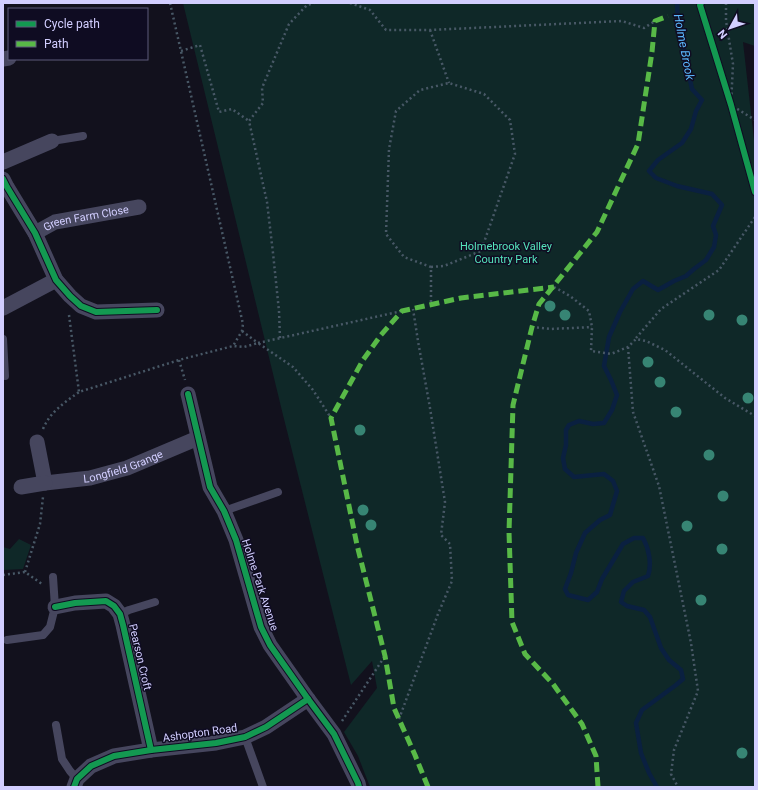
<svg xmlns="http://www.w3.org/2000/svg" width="758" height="790" viewBox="0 0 758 790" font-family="Roboto,sans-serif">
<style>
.green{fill:#0f2828}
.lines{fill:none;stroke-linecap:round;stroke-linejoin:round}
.stream{stroke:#0a2040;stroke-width:4.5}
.path{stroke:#485866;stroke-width:2.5;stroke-dasharray:2 3;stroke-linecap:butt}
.service{stroke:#46465e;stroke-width:8}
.minor{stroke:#46465e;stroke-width:15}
.quiet{stroke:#58b947;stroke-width:5;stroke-dasharray:10 5;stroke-linecap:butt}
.cycleway-casing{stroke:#0f0c22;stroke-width:8}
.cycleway{stroke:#139951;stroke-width:6}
.tree{fill:#378574}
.labels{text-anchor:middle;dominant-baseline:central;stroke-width:3;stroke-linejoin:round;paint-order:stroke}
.street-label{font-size:11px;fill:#d2ceff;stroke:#0f0c22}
.park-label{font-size:11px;fill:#55e4bb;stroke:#0f0c22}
.water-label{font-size:12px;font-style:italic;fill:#5cb9ff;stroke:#0f0c22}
</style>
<rect width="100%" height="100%" fill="#12111d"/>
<g class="green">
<polygon points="183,3 755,3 755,46 743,42 755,149 755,787 370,787 358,756 344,732 377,688 372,661 351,685 283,415"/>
<polygon points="19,539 31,545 23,569 3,570 3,547 10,549"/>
</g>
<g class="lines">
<path class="stream" d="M 657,787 L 649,773 L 641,753 L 636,723 L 642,710 L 676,685 L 683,679 L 681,670 L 669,660 L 661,648 L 650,617 L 644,610 L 627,606 L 621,602 L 624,591 L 633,582 L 648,576 C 652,564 649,549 643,538 L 634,538 L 623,544 L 602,579 L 597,592 L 588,600 L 568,595 L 565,589 L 571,573 L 576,553 L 585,533 L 600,520 L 610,515 L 617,491 L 613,481 L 604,474 L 574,477 L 565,469 L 563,458 L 566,445 L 566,430 L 569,425 L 579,421 L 593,424 L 604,423 L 612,410 L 617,395 L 611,380 L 604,366 L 609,337 L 620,312 L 633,289 L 643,281 L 658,290 L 674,281 L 686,276 L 694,269 L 706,260 L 714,247 L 716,235 L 713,226 L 722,205 L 712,194 L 677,186 L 656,178 L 649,171 L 658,160 L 682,143 L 691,129 L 696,111 L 702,100 L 692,89 L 678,24 L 677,3"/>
<g class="path">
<polyline points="170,3 243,324 242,331 233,346"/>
<polyline points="350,3 370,10 386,30 430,30 622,21 644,28 655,21"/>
<polyline points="726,3 726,21 733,64 731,105 755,120"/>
<polyline points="430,30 449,83"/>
<polyline points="181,51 200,45 219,112 232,109 249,121"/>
<polyline points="431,267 444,266 481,251 515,154 510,120 484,94 449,83 420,90 396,111 389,149 386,234 404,257 431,267 431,305"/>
<polyline points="554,287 570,296 589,311 592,327 591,351 611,354 628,347 636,339 646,341 665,350 725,398 755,416"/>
<polyline points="69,315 79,392 179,360 233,346 244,347 258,343 293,367 313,390 331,418"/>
<polyline points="532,327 551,329 592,327"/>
<polyline points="242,331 258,343 402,311"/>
<polyline points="280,338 279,311 273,253 267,202 249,121 263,103 262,88 289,24 307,5 314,3"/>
<polyline points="636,338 661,309 719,270 755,217"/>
<polyline points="628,347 633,412 659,486 691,643 698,691 674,750 671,774 678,787"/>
<polyline points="179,360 185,380"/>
<path d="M 43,429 C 50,412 64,403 79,392"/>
<polyline points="25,572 40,524 43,497"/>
<polyline points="3,575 25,572 42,584"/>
<polyline points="399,719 438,614 452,581 450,544 441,535 445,502 430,408 418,341 413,309"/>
<polyline points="342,721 385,656"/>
</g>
<g class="service">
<polyline points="52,141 83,136"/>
<polyline points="3,339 5,376"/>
<polyline points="224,511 278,492"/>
<polyline points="120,614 129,610 155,602"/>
<polyline points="7,640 43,635 50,627 55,607 53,577"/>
<polyline points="56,725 62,759 70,771 77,779"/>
<polyline points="245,737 263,787"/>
</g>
<g class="minor">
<polyline points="3,59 9,58"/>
<polyline points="3,162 52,141"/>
<polyline points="3,179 7,187 35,233 56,280 70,296 81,306 96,312 157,310"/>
<path id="s1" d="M 35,233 L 55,222 L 139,207"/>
<polyline points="3,308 56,280"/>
<polyline points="188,394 210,487 224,511 236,540 261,627 270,645 308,699 334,734 358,783 359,787"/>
<path id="s2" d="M 37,442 L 45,483 L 90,478 L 127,468 L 198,438"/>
<polyline points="21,487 45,483"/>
<polyline points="55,607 75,603 106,601 114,606 120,614 123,625 151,750"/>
<polyline points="74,787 77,779 91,766 114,756 151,750 216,743 245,737 266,727 308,699"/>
</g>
<g class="quiet">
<polyline points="428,787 415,755 394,708 385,656 357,545 331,418 363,360 381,335 402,311 461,298 554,287"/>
<polyline points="598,787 596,756 582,724 553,684 525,654 512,622 509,532 513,405 532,327 539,304 597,232 638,144 652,52 655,21 668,16"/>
</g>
<defs>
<g id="cycleway">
<polyline points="701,3 700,5 731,105 755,192"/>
<polyline points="3,179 7,187 35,233 56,280 70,296 81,306 96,312 157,310"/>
<polyline points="188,394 210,487 224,511 236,540 261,627 270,645 308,699 334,734 358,783 359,787"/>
<polyline points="55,607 75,603 106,601 114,606 120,614 123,625 151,750"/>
<polyline points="74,787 77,779 91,766 114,756 151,750 216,743 245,737 266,727 308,699"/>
</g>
</defs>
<use href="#cycleway" class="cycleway-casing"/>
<use href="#cycleway" class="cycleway"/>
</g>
<g class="tree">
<circle cx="550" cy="306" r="5.5"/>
<circle cx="565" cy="315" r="5.5"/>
<circle cx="709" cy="315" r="5.5"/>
<circle cx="742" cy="320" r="5.5"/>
<circle cx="648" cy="362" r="5.5"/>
<circle cx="660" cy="382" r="5.5"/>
<circle cx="748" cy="398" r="5.5"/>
<circle cx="676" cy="412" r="5.5"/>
<circle cx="360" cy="430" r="5.5"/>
<circle cx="709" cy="455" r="5.5"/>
<circle cx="723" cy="496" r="5.5"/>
<circle cx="363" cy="510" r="5.5"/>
<circle cx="371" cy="525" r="5.5"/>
<circle cx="687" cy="526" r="5.5"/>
<circle cx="722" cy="549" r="5.5"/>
<circle cx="701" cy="600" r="5.5"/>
<circle cx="742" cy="753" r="5.5"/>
</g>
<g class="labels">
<g class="street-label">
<text stroke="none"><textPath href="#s1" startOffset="54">Green Farm Close</textPath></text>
<text stroke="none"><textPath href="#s2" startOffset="122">Longfield Grange</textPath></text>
<text transform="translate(260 585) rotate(72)">Holme Park Avenue</text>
<text transform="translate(140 657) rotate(77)">Pearson Croft</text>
<text transform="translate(200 733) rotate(-8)">Ashopton Road</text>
</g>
<g class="park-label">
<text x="506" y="246">Holmebrook Valley<tspan x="506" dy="13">Country Park</tspan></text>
</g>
<g class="water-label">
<text transform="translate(684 47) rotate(79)">Holme Brook</text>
</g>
</g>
<rect width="758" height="790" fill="none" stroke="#d2ceff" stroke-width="8"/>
<rect x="8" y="8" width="140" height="52" fill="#0f0c22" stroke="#5d5a7a"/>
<rect x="16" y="21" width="20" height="6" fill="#139951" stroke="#5d5a7a"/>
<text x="44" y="28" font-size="12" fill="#d2ceff">Cycle path</text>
<rect x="16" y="41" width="20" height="6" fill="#58b947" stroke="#5d5a7a"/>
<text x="44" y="48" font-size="12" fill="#d2ceff">Path</text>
<g transform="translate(730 28) rotate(230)" stroke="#0f0c22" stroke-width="3" paint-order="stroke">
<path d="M0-3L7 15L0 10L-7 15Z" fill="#d2ceff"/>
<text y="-6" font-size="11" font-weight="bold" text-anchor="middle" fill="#d2ceff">N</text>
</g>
</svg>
